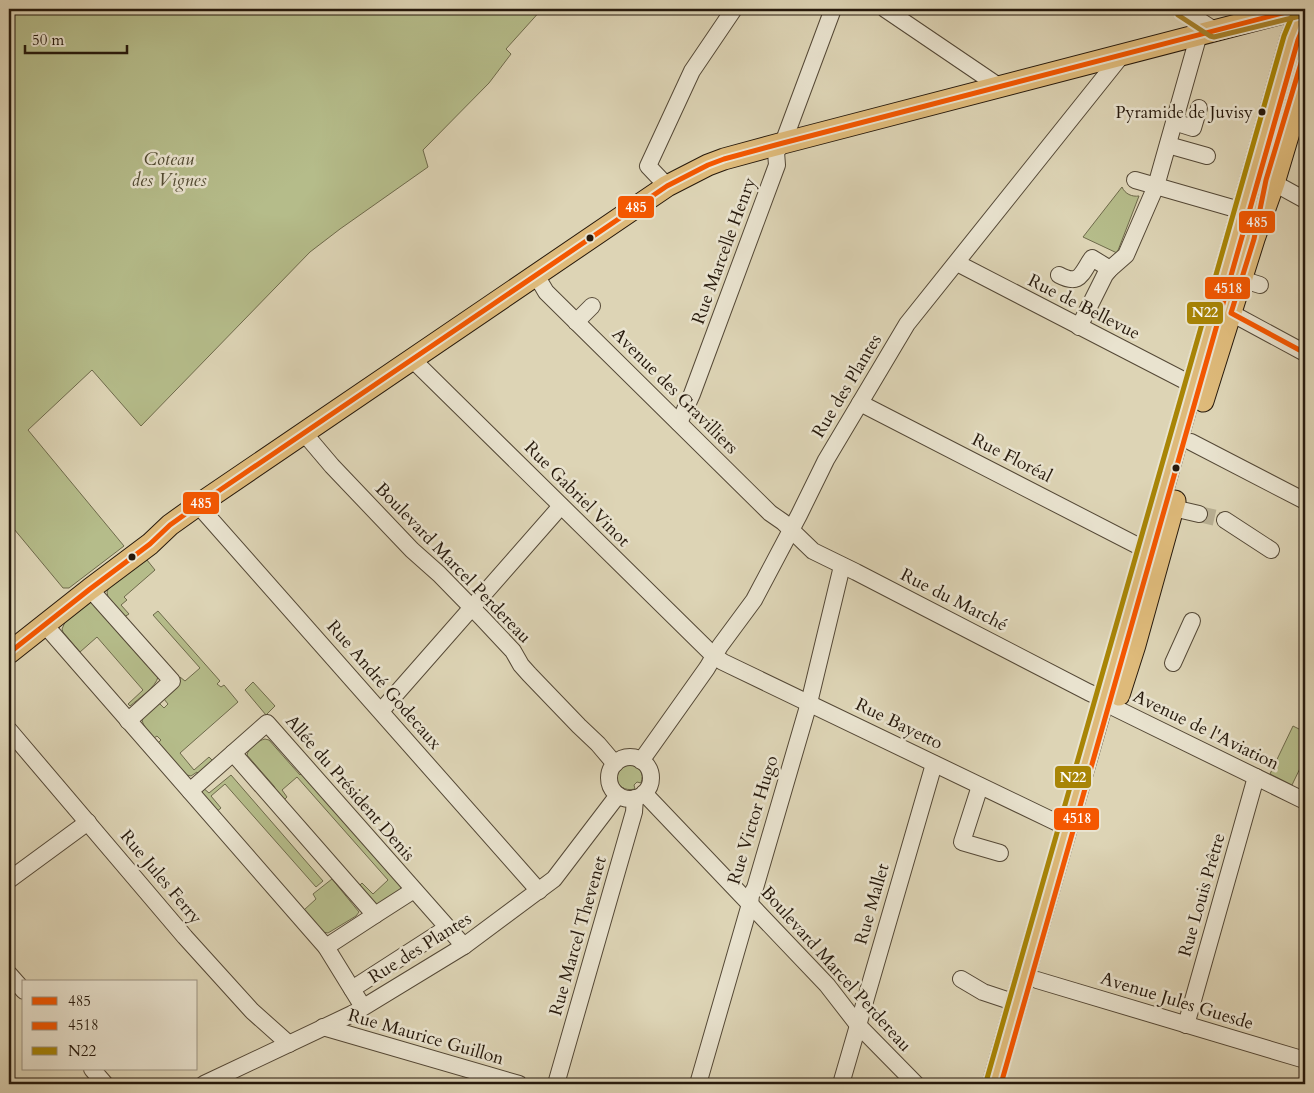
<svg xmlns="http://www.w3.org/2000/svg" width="1314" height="1093" viewBox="0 0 1314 1093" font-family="Cardo,serif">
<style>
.green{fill:#b5bc8a;stroke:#6e6a4b}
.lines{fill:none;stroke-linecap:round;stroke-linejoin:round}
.minor-tunnel{stroke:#b8af93;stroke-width:16;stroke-dasharray:16 8;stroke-linecap:butt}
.minor-casing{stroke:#544836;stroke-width:18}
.major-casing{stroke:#26190c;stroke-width:23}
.minor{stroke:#e9e3cf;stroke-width:16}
.major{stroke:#deba7a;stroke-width:21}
.bus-1-casing{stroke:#e9e3cf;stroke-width:9}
.bus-2-casing{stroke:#e9e3cf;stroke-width:9}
.bus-3-casing{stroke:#e9e3cf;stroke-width:9}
.bus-4-casing{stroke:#e9e3cf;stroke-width:9}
.bus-1{stroke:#f45701;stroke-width:5}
.bus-2{stroke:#f45701;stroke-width:5}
.bus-3{stroke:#a88506;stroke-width:5}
.bus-4{stroke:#a8832c;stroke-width:5}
.bus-dot{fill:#26190c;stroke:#e9e3cf;stroke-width:2}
.labels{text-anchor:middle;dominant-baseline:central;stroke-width:5;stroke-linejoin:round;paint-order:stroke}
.bus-label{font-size:17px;fill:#26190c;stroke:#e9e3cf;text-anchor:end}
.park-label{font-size:18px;font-style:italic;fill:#514a32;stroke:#e9e3cf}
.street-label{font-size:18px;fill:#26190c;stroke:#e9e3cf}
.line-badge{stroke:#e9e3cf;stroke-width:2}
.badge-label{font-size:14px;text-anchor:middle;font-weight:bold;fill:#fff}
</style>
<rect width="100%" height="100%" fill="#ddd4b5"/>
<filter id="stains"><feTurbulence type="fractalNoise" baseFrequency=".004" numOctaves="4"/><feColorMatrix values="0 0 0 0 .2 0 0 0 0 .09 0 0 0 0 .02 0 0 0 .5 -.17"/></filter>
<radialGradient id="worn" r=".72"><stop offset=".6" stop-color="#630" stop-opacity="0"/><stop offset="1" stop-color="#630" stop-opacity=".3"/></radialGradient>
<g class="green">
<polygon points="9,9 542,9 506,49 511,54 489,83 423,150 428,167 340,229 310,252 141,426 92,370 28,430 124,546 69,588 63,588 9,523"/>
<path d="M 1122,187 C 1125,194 1132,197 1139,196 L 1117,253 L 1083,237 Z"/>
<polygon points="145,560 147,560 155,570 124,597 127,600 121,605 129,614 124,617 108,597 107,592 109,587"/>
<path d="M 91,601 L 158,677 C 156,687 138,699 130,706 L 128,704 L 143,690 L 97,637 L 80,652 L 63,632 L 62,629 L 65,622 Z"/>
<path d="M 158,611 L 220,681 L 217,684 L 221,687 L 224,685 L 238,702 L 180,753 L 194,770 L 209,757 L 213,761 L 199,774 L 197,772 L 191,776 L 187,775 L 158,743 L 161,740 L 157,736 L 154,738 C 136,717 140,720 159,703 L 164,708 L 168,704 L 164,699 L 179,682 L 180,677 L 185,681 L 200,668 L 153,615 Z"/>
<polygon points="253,682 275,706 266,715 245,690"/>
<polygon points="1293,726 1305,732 1305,758 1292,785 1270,774"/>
<path d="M 265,739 L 269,740 L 300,775 L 302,773 L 401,885 L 401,887 L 400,893 L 378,905 L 375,904 L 358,887 L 362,883 L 373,894 L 388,880 L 297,777 L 282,790 L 287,797 L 283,801 L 273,790 L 275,788 L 274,786 L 247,755 C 248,748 259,740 265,739 Z"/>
<path d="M 631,764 C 641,767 644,774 641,783 L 637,782 L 634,785 L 635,789 C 614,794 609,766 631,764 Z"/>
<polygon points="231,775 323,881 316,887 225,784 211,796 221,808 215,813 201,794 202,787 209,793"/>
<polygon points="332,879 359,912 356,916 328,933 323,932 304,910 316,899 313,894"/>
</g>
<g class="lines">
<polyline class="minor-tunnel" points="1199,514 1225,520"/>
<defs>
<g id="minor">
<polyline points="885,9 1000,87"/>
<polyline points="1182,9 1214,30"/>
<polyline points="1174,122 1193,128 1199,108"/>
<polyline points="1168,145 1207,156"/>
<polyline points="1135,180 1243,211"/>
<polyline points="1274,183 1305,200"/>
<polyline points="667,186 648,166 692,71 734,9"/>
<polyline points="957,263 1193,385"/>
<polyline points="536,275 546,292 770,513 783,522 813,551 856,572 1088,692 1103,699"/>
<path d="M 1059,275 C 1080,286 1081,274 1092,258 L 1110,269"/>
<polyline points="1241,279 1260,285"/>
<polyline points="1231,313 1305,353"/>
<polyline points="576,322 592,306"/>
<polyline points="1079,327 1105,275 1110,269 1126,255 1156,186 1199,34"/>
<polyline points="412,359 714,656 723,662 1066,827"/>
<polyline points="860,403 1146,550"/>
<polyline points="679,423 692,394 777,165 776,152 783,143 833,9"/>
<polyline points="304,433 332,466 412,550 439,574 482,618 513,651 521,665 529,674 579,726 598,744 615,764"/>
<polyline points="1191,442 1305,501"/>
<polyline points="198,505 539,891"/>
<polyline points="1173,508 1199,514"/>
<polyline points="1225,520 1271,550"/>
<polyline points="90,589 172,681 128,721"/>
<polyline points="45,625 326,947 363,1007"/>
<polyline points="1173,663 1192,621"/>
<polyline points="1115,708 1305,801"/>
<polyline points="381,711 561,506"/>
<polyline points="9,730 185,937 252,1011 289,1044"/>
<polyline points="233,753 375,915 326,947"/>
<circle cx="630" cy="778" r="21"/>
<polyline points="641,761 707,668 720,646 754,600 799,515 826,460 907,324 1122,55"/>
<polyline points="980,786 962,842 1000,853"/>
<polyline points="190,791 267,723 464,946"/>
<polyline points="644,793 827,985 858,1025 916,1084"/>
<polyline points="9,880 88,822"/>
<polyline points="375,915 414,890"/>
<polyline points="9,974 24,991"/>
<polyline points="961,979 983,992 1016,1003"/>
<polyline points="1037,980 1305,1060"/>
<polyline points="352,989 442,931"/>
<polyline points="1186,1025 1256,777"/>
<polyline points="323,1027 519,1084"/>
<polyline points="92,1069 105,1084"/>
<polyline points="204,1084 354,1013 464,946 554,879 618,795"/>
<polyline points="556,1084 634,812 635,798"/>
<polyline points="698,1084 750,904 751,895 755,888 809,703 842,566"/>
<polyline points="841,1084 934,764"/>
</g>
<g id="major">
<polyline points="1293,92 1305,50"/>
<polyline points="1203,401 1254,239 1274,183 1305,79"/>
<polyline points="9,653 90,589 150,544 170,525 198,505 667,186 708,165 724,159 783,143 1298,9"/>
<polyline points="1119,695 1135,645 1175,501"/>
<polyline points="993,1084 1092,739 1291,38 1303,9"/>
</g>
</defs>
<use href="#minor" class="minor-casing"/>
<use href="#major" class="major-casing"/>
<use href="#minor" class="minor"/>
<use href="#major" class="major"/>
<defs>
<g id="bus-1">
<polyline points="1305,50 1266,180 1254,239 1231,313 1305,353"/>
<polyline points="9,653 90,589 150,544 170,525 198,505 667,186 708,165 724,159 783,143 1298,9"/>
</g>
<polyline id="bus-2" points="1001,1084 1298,40 1305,23"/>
<polyline id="bus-3" points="986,1082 1284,36 1295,9"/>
<polyline id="bus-4" points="1178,15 1210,36 1214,37 1300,16"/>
</defs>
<use href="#bus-1" class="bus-1-casing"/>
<use href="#bus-2" class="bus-2-casing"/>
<use href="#bus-3" class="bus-3-casing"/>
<use href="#bus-4" class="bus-4-casing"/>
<use href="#bus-1" class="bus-1"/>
<use href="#bus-2" class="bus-2"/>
<use href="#bus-3" class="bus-3"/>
<use href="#bus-4" class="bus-4"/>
</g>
<g class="bus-dot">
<circle cx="1262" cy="112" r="4.5"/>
<circle cx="590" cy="238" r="4.5"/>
<circle cx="1176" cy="468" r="4.5"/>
<circle cx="132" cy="557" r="4.5"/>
</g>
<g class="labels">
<g class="bus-label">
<text x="1253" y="112">Pyramide de Juvisy</text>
</g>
<g class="park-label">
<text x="169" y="159">Coteau<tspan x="169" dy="21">des Vignes</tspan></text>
</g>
<g class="street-label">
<text transform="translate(724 251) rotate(-70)">Rue Marcelle Henry</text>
<text transform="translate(1084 307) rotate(27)">Rue de Bellevue</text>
<text transform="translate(847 386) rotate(-59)">Rue des Plantes</text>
<text transform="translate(675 391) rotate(45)">Avenue des Gravilliers</text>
<text transform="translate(1012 458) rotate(27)">Rue Floréal</text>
<text transform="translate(577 494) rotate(45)">Rue Gabriel Vinot</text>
<text transform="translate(453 563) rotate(46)">Boulevard Marcel Perdereau</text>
<text transform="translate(954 600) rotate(27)">Rue du Marché</text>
<text transform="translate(384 685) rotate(49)">Rue André Godecaux</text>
<text transform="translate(899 724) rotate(26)">Rue Bayetto</text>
<text transform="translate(1206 730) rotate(26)">Avenue de l'Aviation</text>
<text transform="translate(350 788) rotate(49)">Allée du Président Denis</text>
<text transform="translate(753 820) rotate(-73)">Rue Victor Hugo</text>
<text transform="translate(161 877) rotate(50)">Rue Jules Ferry</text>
<text transform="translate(1202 895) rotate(-74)">Rue Louis Prêtre</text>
<text transform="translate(872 904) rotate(-74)">Rue Mallet</text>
<text transform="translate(578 936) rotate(-74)">Rue Marcel Thevenet</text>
<text transform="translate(420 948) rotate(-32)">Rue des Plantes</text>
<text transform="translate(836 969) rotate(48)">Boulevard Marcel Perdereau</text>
<text transform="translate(1177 1001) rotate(17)">Avenue Jules Guesde</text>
<text transform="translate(426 1037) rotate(16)">Rue Maurice Guillon</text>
</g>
</g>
<g class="line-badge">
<rect x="617" y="195" width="38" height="24" rx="5" fill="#f45701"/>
<rect x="1238" y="210" width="38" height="24" rx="5" fill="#f45701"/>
<rect x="1204" y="276" width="47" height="24" rx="5" fill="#f45701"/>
<rect x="1186" y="301" width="38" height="24" rx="5" fill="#a88506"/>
<rect x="182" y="491" width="38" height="24" rx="5" fill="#f45701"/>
<rect x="1054" y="765" width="38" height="24" rx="5" fill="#a88506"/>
<rect x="1053" y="807" width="47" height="24" rx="5" fill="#f45701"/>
</g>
<g class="badge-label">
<text x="636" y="212">485</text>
<text x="1257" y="227">485</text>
<text x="1228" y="293">4518</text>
<text x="1205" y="317">N22</text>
<text x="201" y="508">485</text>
<text x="1073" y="782">N22</text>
<text x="1077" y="823">4518</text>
</g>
<rect width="1314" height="1093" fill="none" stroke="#ddd4b5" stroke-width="30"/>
<rect x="10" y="10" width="1294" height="1073" fill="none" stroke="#26190c" stroke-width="2.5"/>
<rect x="15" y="15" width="1284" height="1063" fill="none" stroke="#26190c"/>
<rect x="22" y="980" width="175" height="90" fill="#e9e3cf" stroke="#9b9281"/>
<rect x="32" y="997" width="25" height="8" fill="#f45701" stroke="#9b9281"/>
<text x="68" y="1006" font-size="15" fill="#26190c">485</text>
<rect x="32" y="1022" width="25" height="8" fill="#f45701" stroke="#9b9281"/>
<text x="68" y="1030" font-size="15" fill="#26190c">4518</text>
<rect x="32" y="1047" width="25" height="8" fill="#a88506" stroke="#9b9281"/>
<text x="68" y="1056" font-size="15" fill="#26190c">N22</text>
<path d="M25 45v8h102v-8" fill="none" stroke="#26190c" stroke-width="2.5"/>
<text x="32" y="45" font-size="15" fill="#26190c" stroke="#e9e3cf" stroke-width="4" paint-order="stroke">50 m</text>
<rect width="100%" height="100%" filter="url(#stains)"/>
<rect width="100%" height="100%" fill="url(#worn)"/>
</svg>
